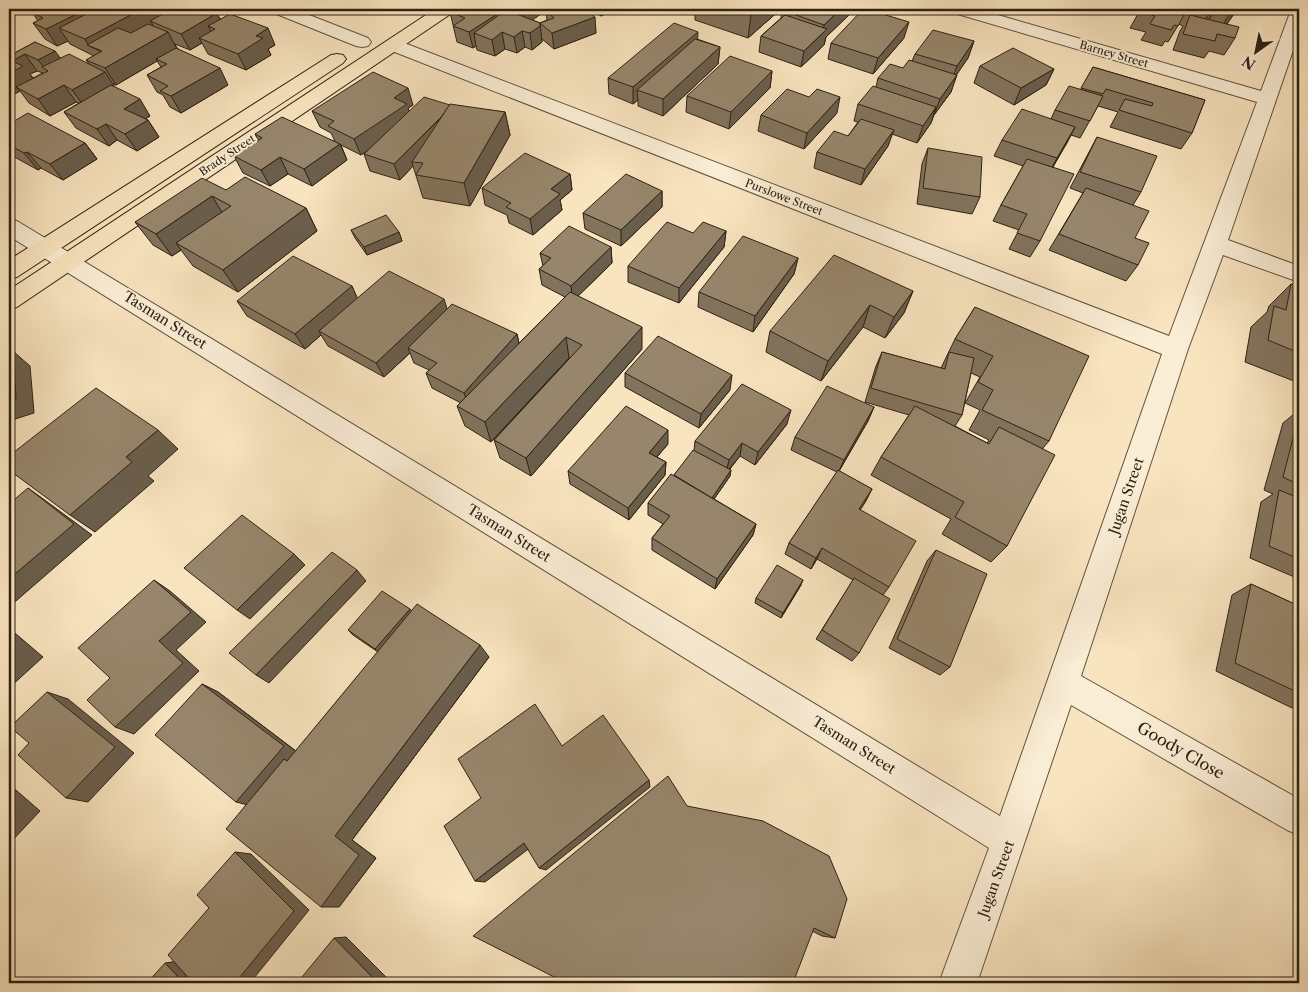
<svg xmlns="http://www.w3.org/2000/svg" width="1308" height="992" viewBox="0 0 1308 992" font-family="'Libre Caslon Text',serif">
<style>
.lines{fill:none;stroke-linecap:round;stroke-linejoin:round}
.street-casing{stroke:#60523e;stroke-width:2}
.primary-casing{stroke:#2d2113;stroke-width:2}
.street{fill:#faedd5;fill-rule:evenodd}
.primary{fill:#f8e4bf;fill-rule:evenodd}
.wall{fill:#82735d;stroke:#2d2113;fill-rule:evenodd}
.shaded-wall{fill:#6a5e4c;stroke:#2d2113}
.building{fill:#97866c;stroke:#2d2113}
.labels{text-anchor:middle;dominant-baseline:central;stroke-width:4;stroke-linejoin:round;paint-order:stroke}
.far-street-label{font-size:11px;fill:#2d2113;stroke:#faedd5}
.street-label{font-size:14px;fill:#2d2113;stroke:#faedd5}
.near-street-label{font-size:16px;fill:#2d2113;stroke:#faedd5}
</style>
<rect width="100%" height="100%" fill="#f8e4bf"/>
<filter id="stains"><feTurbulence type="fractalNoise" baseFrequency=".004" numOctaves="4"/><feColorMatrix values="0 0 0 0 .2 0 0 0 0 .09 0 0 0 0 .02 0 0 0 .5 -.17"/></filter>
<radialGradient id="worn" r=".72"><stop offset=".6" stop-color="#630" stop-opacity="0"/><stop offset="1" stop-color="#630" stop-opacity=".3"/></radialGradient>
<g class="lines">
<defs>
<g id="street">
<polygon points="272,9 294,9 368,38 371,42 368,46 362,47 356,46 274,13"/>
<polygon points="952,9 977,9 1261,91 1291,10 1299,9 1299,33 1228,240 1299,266 1299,282 1223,255 1188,349 1081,676 1299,799 1299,835 1287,830 1071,705 977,983 939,983 989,848 9,236 9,219 17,221 1000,816 1162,354 387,49 384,45 387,41 393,40 399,41 1169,336 1257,102 954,13"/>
</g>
<g id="primary">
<polygon points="435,9 454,9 452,13 17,307 9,309 9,290"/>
<polygon points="337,54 343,55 346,59 343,63 17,277 9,279 9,260 331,55"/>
</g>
</defs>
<use href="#street" class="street-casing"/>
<use href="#primary" class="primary-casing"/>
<use href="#street" class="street"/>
<use href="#primary" class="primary"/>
</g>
<g class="wall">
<polygon points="9,9 13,16 9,14"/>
<path d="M 39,9 L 207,9 L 221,19 L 275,45 L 268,49 L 271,55 L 246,70 L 208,54 L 202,43 L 190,50 L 175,44 L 177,48 L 228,85 L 181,113 L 170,107 L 163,95 L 157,92 L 147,75 L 161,67 L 157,61 L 116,85 L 112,84 L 115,88 L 150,116 L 145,119 L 148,120 L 159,137 L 137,151 L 117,140 L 109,146 L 76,128 L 64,112 L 79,103 L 76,102 L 50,116 L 29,103 L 20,91 L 9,97 L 9,56 L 35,42 L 60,58 L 89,64 L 86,60 L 94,56 L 70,44 L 68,41 L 57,46 L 45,39 L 33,23 L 38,21 L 32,12 ZM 37,71 L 43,73 L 33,78 L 30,74 Z"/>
<polygon points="455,9 542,9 542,13 532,20 540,23 547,20 546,11 553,9 635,9 624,14 614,9 601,16 596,13 593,15 596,33 554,49 542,39 542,42 532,50 525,47 517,53 505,49 495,56 477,50 476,46 473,48 457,42 450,12"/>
<polygon points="680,9 781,9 748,38 695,20 695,14"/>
<polygon points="784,9 855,9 826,37 824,45 801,67 759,52 761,36 781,18 782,10"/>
<polygon points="1072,9 1107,9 1104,14 1072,10"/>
<polygon points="1114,9 1239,9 1236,14 1234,14 1227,24 1235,38 1224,55 1209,51 1204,58 1173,50 1180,31 1183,26 1179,24 1168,42 1165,41 1162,46 1141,40 1146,32 1130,28 1138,14 1114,11"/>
<polygon points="904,38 873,74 828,59 831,43"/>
<polygon points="697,39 720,47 718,64 663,116 638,106 638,100 633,104 609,94 608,78"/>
<polygon points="974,41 968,58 956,75 951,92 934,115 931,123 917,143 892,134 888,146 861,185 814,168 817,152 848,136 858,122 854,121 858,104 876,87 878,78 903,68 912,61 915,54"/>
<polygon points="980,66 1054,69 1046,85 1014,105 974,83"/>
<polygon points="1093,67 1205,100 1192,133 1181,149 1110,127 1118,112 1098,106 1080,138 1071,135 1053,167 1040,241 1030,257 1009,249 1019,230 993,221 1001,205 1023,166 994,156 1002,140 1051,119 1055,110 1081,89"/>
<polygon points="772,71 770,88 729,129 686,112 687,96"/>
<polygon points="413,105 408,108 409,111 450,105 505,112 510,135 470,206 423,198 413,166 400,180 370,171 364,154 366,151 361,155 341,145 347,160 312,186 288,174 270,186 243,173 234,156 258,140 255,134 335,141 331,133 320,127 312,111"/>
<polygon points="837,113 804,149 758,131 761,115"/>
<polygon points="9,124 85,143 97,159 63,180 41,168 38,170 9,154"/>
<polygon points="1097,137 1141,192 1133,205 1135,238 1138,265 1126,281 1049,250 1083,193 1070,188"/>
<polygon points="928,148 980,197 972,214 917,204 922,164"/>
<polygon points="570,174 572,190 560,200 562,210 533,235 509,223 507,215 485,205 482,188"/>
<polygon points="226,190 306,208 317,231 238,292 193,266 181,250 172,256 153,245 135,222"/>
<polygon points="662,191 662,207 621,246 585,229 583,213"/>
<polygon points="351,230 399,232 402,241 367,255 355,238"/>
<polygon points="726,231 724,247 679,303 628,282 628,266 693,233"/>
<polygon points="611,247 612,263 578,296 642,349 531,476 500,458 494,440 569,358 491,442 465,426 457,406 461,403 432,388 426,373 429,370 414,363 410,353 384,377 328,346 321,335 305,349 247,316 237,301 352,286 357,298 447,309 517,334 519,343 565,297 542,285 539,269 543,266 540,253"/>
<polygon points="798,258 794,274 753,332 698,307 699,292"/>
<polygon points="1291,284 1299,287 1299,383 1245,362 1251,327 1267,312 1269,306"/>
<polygon points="913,291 904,313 885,338 863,327 821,381 766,352 770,331"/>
<path d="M 975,307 L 1049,441 L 1043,448 L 1007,546 L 991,562 L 942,534 L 951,519 L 871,475 L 881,457 L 909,415 L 865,402 L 876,366 L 882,352 L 941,368 L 955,339 ZM 971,373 L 980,377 L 965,403 L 980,410 L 969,430 L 989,440 L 987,443 L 955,426 L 962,415 Z"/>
<polygon points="625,373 730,390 699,428 625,387"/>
<polygon points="874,407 868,421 839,471 872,489 860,510 889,587 883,595 859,653 852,661 816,639 853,580 817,559 811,569 785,554 789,543 837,472 791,450 795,437"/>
<polygon points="1299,410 1299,579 1250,558 1261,502 1273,494 1264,490 1283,423"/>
<polygon points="787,424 755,465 740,456 730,469 730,476 714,499 756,524 753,535 715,589 652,550 652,538 663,524 648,515 648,503 674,475 694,451 695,441"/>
<polygon points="668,444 657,457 666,462 665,475 629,520 570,484 568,471"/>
<polygon points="936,550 950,667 940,675 889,648 927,561"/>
<polygon points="1251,584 1299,606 1299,706 1292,708 1216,671 1232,595"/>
<polygon points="801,585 781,618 755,603 756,598"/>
<polygon points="411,611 489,657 352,840 376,858 339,907 246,805 202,684 218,692 296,751 378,652 353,635 348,630"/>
<polygon points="687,806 835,938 822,936 812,931"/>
</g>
<g class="shaded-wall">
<polygon points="9,9 28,9 13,16"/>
<polygon points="87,9 130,9 59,28 68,41 57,46 46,29"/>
<polygon points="142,9 160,9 165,18 150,21 153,25 102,52 89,46 85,39"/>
<polygon points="523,9 542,9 542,13 519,30 517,13"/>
<polygon points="590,9 596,9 596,13 590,16"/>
<polygon points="601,9 614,9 601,16"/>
<polygon points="623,9 635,9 624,14"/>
<polygon points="758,9 781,9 748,38 751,15"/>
<polygon points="841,9 855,9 826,37 824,45 801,67 804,51 823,33 824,25"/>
<polygon points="1237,9 1226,25 1218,32 1229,15"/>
<polygon points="1215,10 1205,26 1198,32 1208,15"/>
<polygon points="502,11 505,27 474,33 476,46 473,48 469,32"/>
<polygon points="217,13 225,29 215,29 208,26 214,36 199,38 202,43 190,50 181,34"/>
<polygon points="595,17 596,33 554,49 552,33"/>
<polygon points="909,22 904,38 873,74 878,58"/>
<polygon points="540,23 542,42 532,50 530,33"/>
<polygon points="268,28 275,45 268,49 271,55 246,70 238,54 256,36"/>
<polygon points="522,31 525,47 517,53 514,37"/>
<polygon points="168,32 177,49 156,59 157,61 116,85 105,68"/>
<polygon points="502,32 505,49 495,56 492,40"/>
<polygon points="698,32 697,48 637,90 638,100 633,104 633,87"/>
<polygon points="974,41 968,58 951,83 957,66"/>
<polygon points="720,47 718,64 663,116 663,99"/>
<polygon points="55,51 67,67 48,71 45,69 38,60"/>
<polygon points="25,54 37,71 30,74 36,83 16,87 20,91 9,97 9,74 12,61"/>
<polygon points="220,68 228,85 181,113 171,96"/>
<polygon points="1054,69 1046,85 1014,105 1021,88"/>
<polygon points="772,71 770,88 729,129 731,112"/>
<polygon points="105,72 116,89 84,106 72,90"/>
<polygon points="957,75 951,92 934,115 940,99"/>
<polygon points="64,85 76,102 50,116 38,99"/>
<polygon points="408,88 413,105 408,108 412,120 361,155 354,139 394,98"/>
<polygon points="840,97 837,113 804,149 807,133"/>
<polygon points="140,99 150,116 135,125 124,109"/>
<polygon points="453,106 412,162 413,166 400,180 394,164"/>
<polygon points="936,107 931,123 917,143 923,126"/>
<polygon points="505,112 510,135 470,206 464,183"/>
<polygon points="148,120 159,137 137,151 125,134"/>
<polygon points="106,124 117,140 109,146 97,129"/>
<polygon points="1075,127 1067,143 1048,175 1057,158"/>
<polygon points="894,130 888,146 861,185 865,169"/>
<polygon points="85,143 97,159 63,180 50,164"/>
<polygon points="340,144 347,160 312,186 304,169"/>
<polygon points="27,152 41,168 38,170 24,153"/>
<polygon points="280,157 288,174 270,186 261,170"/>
<polygon points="570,174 572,190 560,200 562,210 533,235 530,219 551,189"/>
<polygon points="662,191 662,207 621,246 621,230"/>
<polygon points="212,196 226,219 176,243 181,250 172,256 156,234"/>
<polygon points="306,208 317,231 238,292 223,270"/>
<polygon points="726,231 724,247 679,303 679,288"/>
<polygon points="399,232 402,241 367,255 364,247"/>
<polygon points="611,247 612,263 573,301 571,286"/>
<polygon points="798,258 794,274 753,332 755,316"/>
<polygon points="352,286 359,302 319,331 321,335 305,349 295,334"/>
<polygon points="913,291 904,313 885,338 894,317"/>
<polygon points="444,299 449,315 408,348 410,353 384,377 376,363"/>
<polygon points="870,305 863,327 821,381 828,361"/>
<polygon points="642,327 642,349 531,476 526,458"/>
<polygon points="517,334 520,349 469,407 464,393"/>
<polygon points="566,337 569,358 491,442 485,422"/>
<polygon points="13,351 30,366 34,413 9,421 9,401"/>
<polygon points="732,375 730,390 699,428 701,414"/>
<polygon points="874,407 868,421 838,473 844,460"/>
<polygon points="791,410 787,424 755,465 758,452"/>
<polygon points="158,430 178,449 148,476 154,481 95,532 70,515 126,457"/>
<polygon points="668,430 668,444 649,466 649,453"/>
<polygon points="742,443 740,456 726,473 729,460"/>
<polygon points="666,462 665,475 629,520 628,508"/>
<polygon points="731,470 730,476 710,505 711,499"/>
<polygon points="28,488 46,501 92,535 9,607 9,579"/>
<polygon points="872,489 866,501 853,521 859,509"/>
<polygon points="756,524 753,535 715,589 717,579"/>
<polygon points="822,548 817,559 811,569 816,558"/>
<polygon points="294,554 305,565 250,619 237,610"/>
<polygon points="357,570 366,581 269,683 256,675"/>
<polygon points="154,580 170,591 206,622 176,650 199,671 134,734 115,727 159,641"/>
<polygon points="803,580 801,585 781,618 783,613"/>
<polygon points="410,609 414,614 380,654 375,649"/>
<polygon points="9,628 43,657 9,688"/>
<polygon points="480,645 489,657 352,840 376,858 339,907 321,907 335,836"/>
<polygon points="202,684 218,692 297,752 252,806 236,802"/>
<polygon points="47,692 68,699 134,753 88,802 66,798"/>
<polygon points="649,780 650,787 546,870 539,868"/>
<polygon points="9,784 40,811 9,844"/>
<polygon points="524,843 531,847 485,882 475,881"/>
<polygon points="235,852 251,854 309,910 250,983 235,983"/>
<polygon points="346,937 392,983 378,983 334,938"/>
<polygon points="185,960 206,983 184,983 165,963"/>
</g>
<g class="building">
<polygon points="39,9 87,9 46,29 33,23 43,18 32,12"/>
<polygon points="96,9 142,9 85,39 59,28"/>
<polygon points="170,9 207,9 217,13 181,34 150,21 172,9"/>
<polygon points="455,9 497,9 502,11 469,32 453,26 465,18 450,12"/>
<polygon points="505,9 523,9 517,13"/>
<polygon points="553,9 585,9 595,17 552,33 540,23 554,18 546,11"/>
<polygon points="733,9 758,9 751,15"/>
<polygon points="784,9 841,9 824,25 782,10"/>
<polygon points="863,9 866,9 909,22 878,58 831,43"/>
<polygon points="1141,9 1176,9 1175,11 1185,13 1178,26 1174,25 1171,30 1150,24 1155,16 1139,11"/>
<polygon points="1192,9 1237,9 1229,15 1215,10 1208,15"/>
<polygon points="506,10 540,23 540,26 530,33 522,31 514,37 502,32 492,40 474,33"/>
<polygon points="230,14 268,28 256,36 263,38 238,54 199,38 215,29 208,26"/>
<polygon points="785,15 827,29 804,51 761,36"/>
<polygon points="1190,15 1239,27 1235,38 1217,34 1215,41 1183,34"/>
<polygon points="674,23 698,32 633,87 608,78"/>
<polygon points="148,24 168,32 105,68 86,60 102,51 87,45 118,28 131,33"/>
<polygon points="933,30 974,41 957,66 915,54"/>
<polygon points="695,39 720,47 663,99 637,90"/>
<polygon points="35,42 55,51 38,60 25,54 12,61 23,66 9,74 9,56"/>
<polygon points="176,48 220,68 171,96 160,91 168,86 147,75 167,64 156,59"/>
<polygon points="1013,48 1054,69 1021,88 980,66"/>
<polygon points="69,54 105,72 72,90 64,85 38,99 16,87 48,71 42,67"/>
<polygon points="730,56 772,71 731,112 687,96"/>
<polygon points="909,60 957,75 940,99 878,78 890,64 903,68"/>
<polygon points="1093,67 1205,100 1192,133 1119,110 1125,99 1152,106 1153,103 1106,89 1103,94 1081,88"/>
<polygon points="373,72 408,88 394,98 407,104 354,139 328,126 334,121 312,111"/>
<polygon points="111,85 140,99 124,109 148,120 125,134 106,124 97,129 64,112"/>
<polygon points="873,86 936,107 923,126 858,104"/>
<polygon points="1069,86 1103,96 1090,121 1055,110"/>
<polygon points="787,89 809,97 817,89 840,97 807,133 761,115"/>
<polygon points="424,97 450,105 441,117 394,164 364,154"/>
<polygon points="450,104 505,112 464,183 416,175 423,163 412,162"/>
<polygon points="1022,109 1075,127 1057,158 1002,140"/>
<polygon points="28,113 85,143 50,164 27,152 24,153 9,145 9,124"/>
<polygon points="282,117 340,144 304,169 280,157 261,170 234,156 262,138 255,134"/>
<polygon points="861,119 894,130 865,169 817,152 834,131 848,136"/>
<polygon points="1097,137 1157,156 1141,192 1080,172"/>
<polygon points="928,148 982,157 980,197 923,188"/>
<polygon points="525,153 570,174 551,189 560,194 530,219 506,207 511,203 482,188"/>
<polygon points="1027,159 1074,174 1040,241 1017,233 1027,214 1001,205"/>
<polygon points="626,174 662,191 621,230 583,213"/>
<polygon points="245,177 306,208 223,270 176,243 231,206 212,196 156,234 135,222 202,178 226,190"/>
<polygon points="1086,188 1149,211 1135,238 1149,243 1138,265 1059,234"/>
<polygon points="386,215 399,232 364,247 351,230"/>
<polygon points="667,222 693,233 703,222 726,231 679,288 628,266"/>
<polygon points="569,226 611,247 571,286 539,269 551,258 540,253"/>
<polygon points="743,236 798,258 755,316 699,292"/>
<polygon points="834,255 913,291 894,317 870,305 828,361 770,331"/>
<polygon points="293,256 352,286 295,334 237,301"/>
<polygon points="389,271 444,299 376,363 319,331"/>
<polygon points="1291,284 1299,287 1299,353 1268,340 1274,306 1286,310"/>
<polygon points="570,292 642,327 526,458 494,440 582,345 566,337 485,422 457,406"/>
<polygon points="452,304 517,334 464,393 426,373 437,363 408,348"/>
<polygon points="975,307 1089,356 1049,441 982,410 993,390 978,382 993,356 955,339"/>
<polygon points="658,336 732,375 701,414 625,373"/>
<polygon points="13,351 16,399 9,401 9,352"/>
<polygon points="882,352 945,369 949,352 974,358 962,415 871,388"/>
<polygon points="742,384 791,410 758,452 742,443 729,460 695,441"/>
<polygon points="827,386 874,407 844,460 795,437"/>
<polygon points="96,388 158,430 126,457 132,462 70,515 9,470 9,456"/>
<polygon points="626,406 668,430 649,453 666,462 628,508 568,471"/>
<polygon points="915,406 989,444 999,427 1055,455 1007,546 955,517 964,502 881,457"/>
<polygon points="1299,415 1299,485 1283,477"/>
<polygon points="693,450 731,470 712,498 674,475"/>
<polygon points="838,470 872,489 859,509 916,541 889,587 822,548 816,558 789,543"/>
<polygon points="671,474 756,524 717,579 652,538 670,516 648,503"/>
<polygon points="28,488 74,524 9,579 9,504"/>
<polygon points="1279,490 1299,498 1299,559 1269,546"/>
<polygon points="242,515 294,554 237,610 184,568"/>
<polygon points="936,550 987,574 950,667 897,639"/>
<polygon points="332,552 357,570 256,675 229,653"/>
<polygon points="777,565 803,580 783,613 756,598"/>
<polygon points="854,578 890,599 859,653 822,630"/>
<polygon points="154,580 191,612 159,641 183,663 115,727 87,700 110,678 78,648"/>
<polygon points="1251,584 1299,606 1299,693 1235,663"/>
<polygon points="382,591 410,609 375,649 348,630"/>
<polygon points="417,604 480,645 335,836 359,855 321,907 226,829 284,759 287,761"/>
<polygon points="9,641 12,644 9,648"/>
<polygon points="202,684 284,746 236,802 155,735"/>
<polygon points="47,692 115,747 66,798 18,755 29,743 10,727"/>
<polygon points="535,704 562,746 603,715 649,780 539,868 524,843 475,881 444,826 481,798 458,759"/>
<polygon points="668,776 687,806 763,821 829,856 847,899 835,938 814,928 793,983 566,983 473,936"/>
<polygon points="235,852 294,911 235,983 193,983 168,955 209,908 197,895"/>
<polygon points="334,938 378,983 297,983"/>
<polygon points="165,963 184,983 147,983"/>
</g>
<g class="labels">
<g class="far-street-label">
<text transform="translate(1114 54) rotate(16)">Barney Street</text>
<text transform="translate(227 155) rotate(-34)">Brady Street</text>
<text transform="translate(784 197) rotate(21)">Purslowe Street</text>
</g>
<g class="street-label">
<text transform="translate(165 320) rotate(32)">Tasman Street</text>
<text transform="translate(1126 496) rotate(-71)">Jugan Street</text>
<text transform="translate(509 533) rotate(32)">Tasman Street</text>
<text transform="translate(854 745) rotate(32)">Tasman Street</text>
<text transform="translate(996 879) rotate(-70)">Jugan Street</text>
</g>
<g class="near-street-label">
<text transform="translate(1181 750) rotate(30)">Goody Close</text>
</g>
</g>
<rect width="1308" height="992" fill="none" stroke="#f8e4bf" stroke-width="30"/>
<rect x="10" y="10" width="1288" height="972" fill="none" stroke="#2d2113" stroke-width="2.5"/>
<rect x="15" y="15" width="1278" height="962" fill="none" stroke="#2d2113"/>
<g transform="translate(1256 52) rotate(213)" stroke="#faedd5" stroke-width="4" paint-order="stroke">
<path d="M0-4L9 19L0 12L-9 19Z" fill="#2d2113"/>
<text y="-8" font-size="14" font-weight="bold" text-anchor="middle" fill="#2d2113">N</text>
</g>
<rect width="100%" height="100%" filter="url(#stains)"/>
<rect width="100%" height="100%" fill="url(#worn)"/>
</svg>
